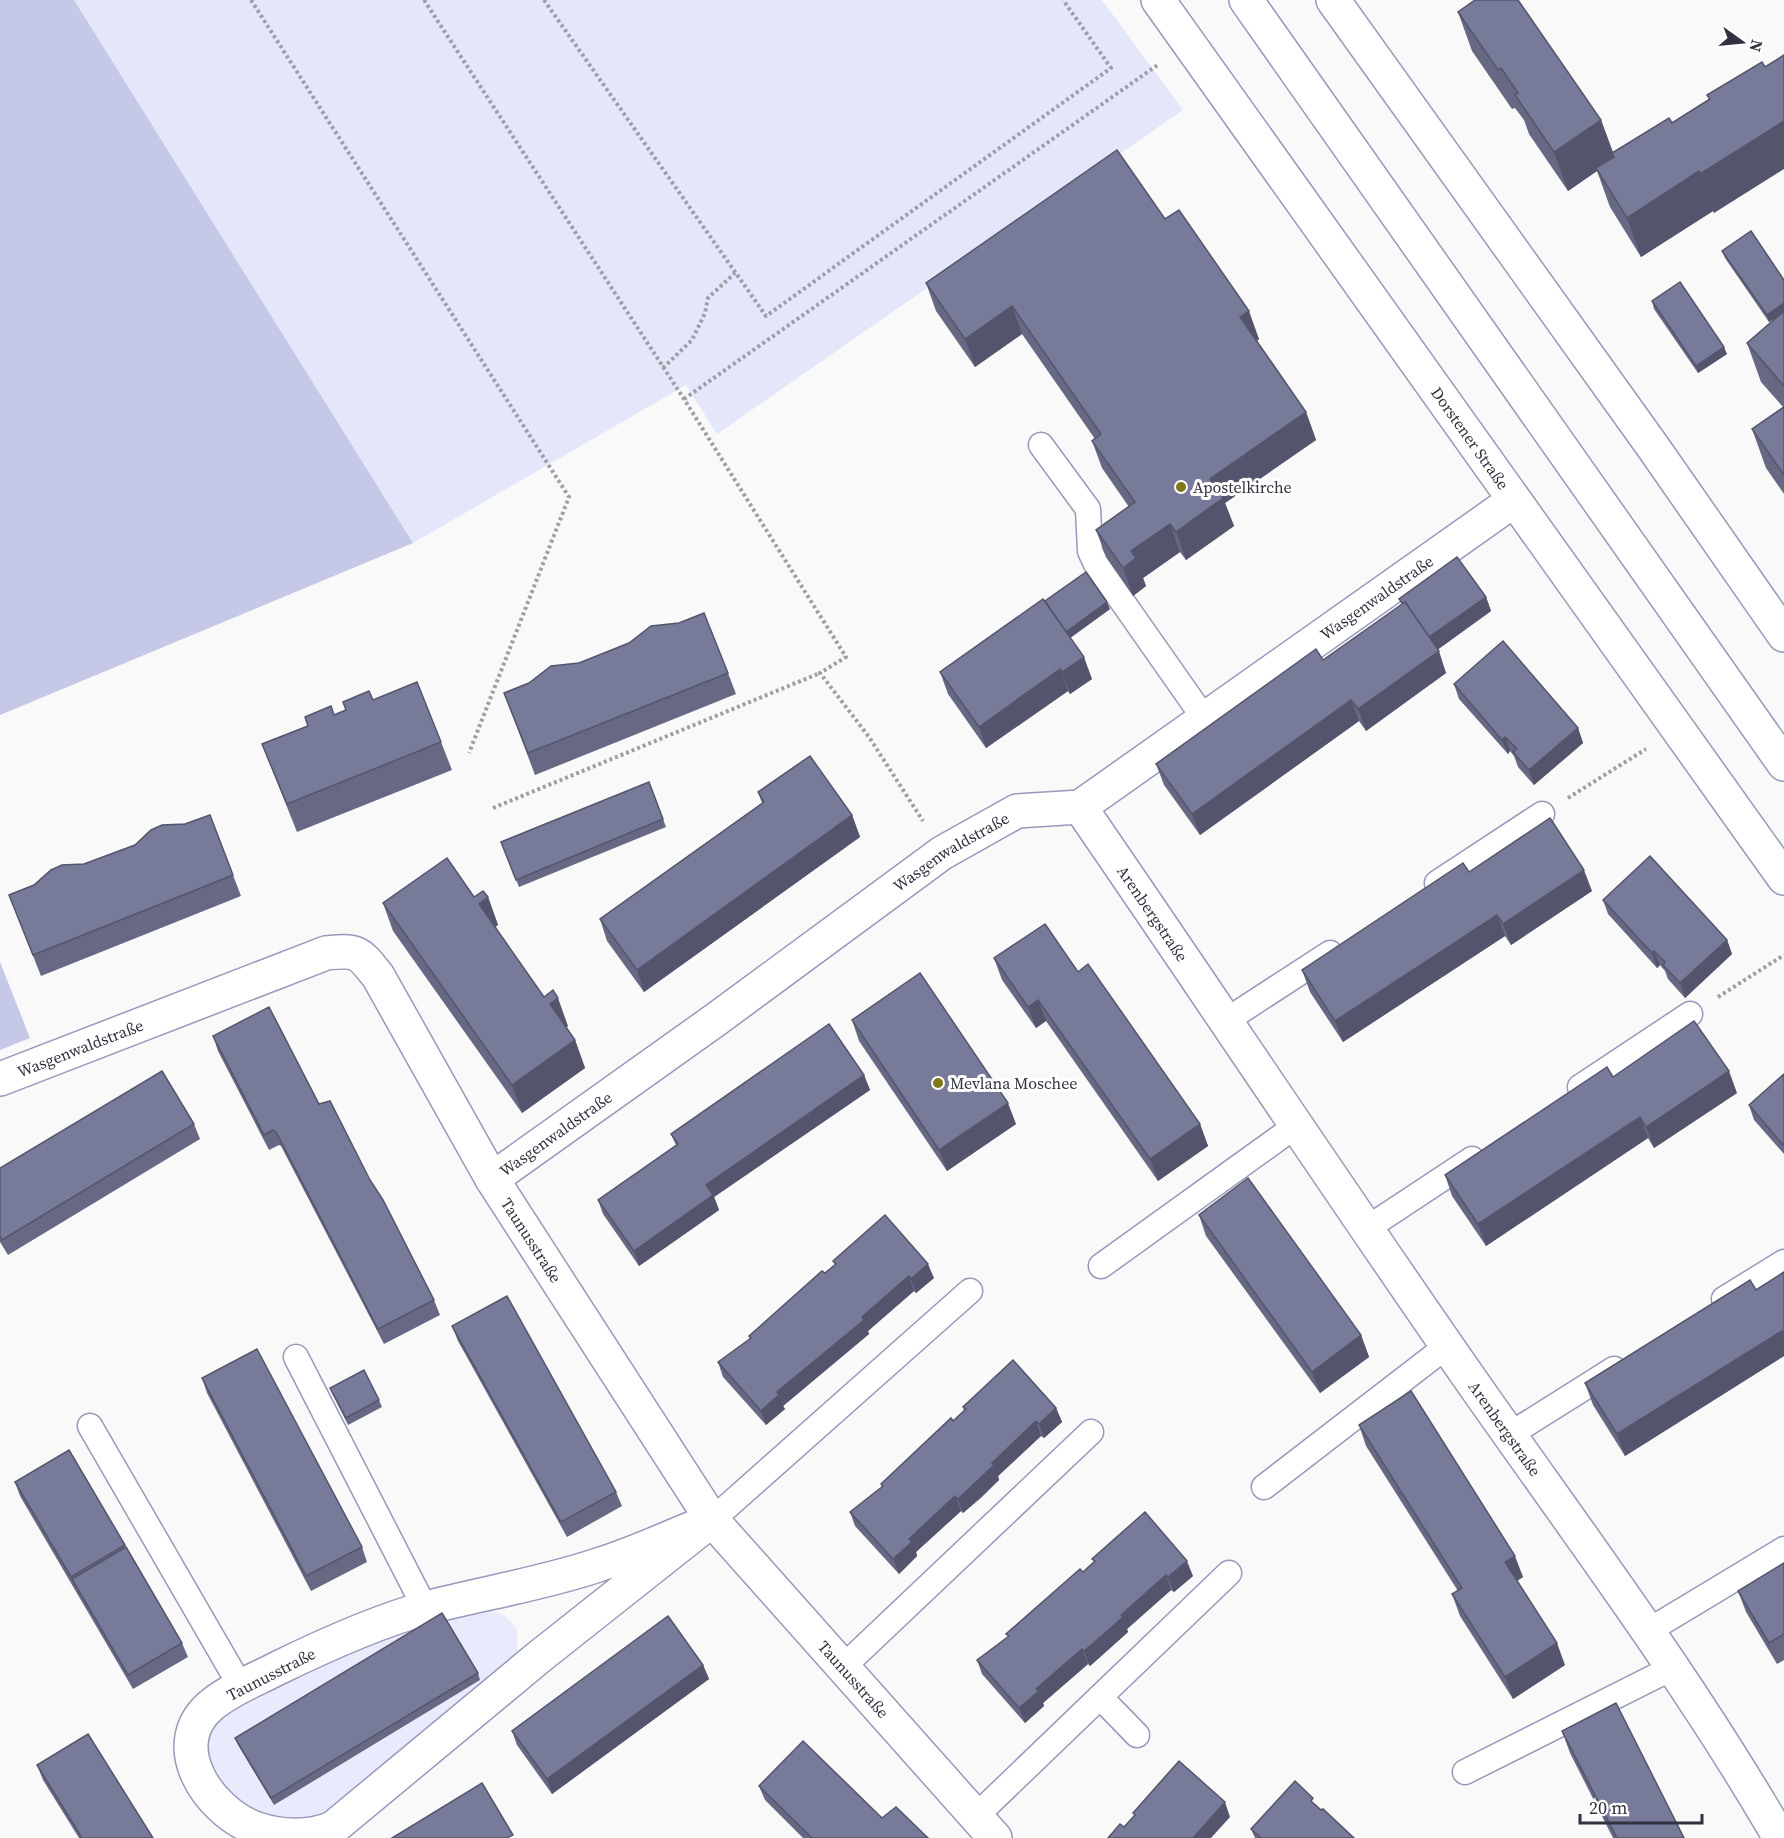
<svg xmlns="http://www.w3.org/2000/svg" width="1784" height="1838" viewBox="0 0 1784 1838" font-family="'Source Serif 4',serif">
<style>
.built{fill:#e9ebfc}
.green{fill:#e4e6fa}
.forest{fill:#c6c8e7}
.lines{fill:none;stroke-linecap:round;stroke-linejoin:round}
.service-casing{stroke:#9799ba;stroke-width:27}
.minor-casing{stroke:#9799ba;stroke-width:36}
.secondary-casing{stroke:#9799ba;stroke-width:36}
.path{stroke:#9e9ea5;stroke-width:4;stroke-dasharray:3 3;stroke-linecap:butt}
.service{stroke:#fff;stroke-width:24}
.minor{stroke:#fff;stroke-width:33}
.secondary{stroke:#fff;stroke-width:33}
.wall{fill:#676984}
.shaded-wall{fill:#54556c}
.building{fill:#787a9a;stroke:#54556c;stroke-width:1.5}
.poi-dot{fill:#817619;stroke:#fff;stroke-width:2}
.labels{text-anchor:middle;dominant-baseline:central;stroke-width:6;stroke-linejoin:round;paint-order:stroke}
.street-label{font-size:16px;fill:#313240;stroke:#fff}
.poi-label{font-size:16px;fill:#313240;stroke:#fff;text-anchor:start}
</style>
<rect width="100%" height="100%" fill="#f9f9f9"/>
<polygon class="built" points="489,1609 505,1616 517,1629 517,1654 330,1814 315,1821 286,1820 251,1810 235,1801 210,1773 206,1732 236,1704 404,1628"/>
<polygon class="green" points="74,0 1102,0 1183,110 717,434 686,385 413,543"/>
<g class="forest">
<polygon points="0,0 74,0 413,543 0,715"/>
<polygon points="0,962 30,1038 0,1050"/>
</g>
<g class="lines">
<defs>
<g id="service">
<polyline points="1041,445 1088,509 1090,551 1096,564 1204,718"/>
<polyline points="1437,883 1542,814"/>
<polyline points="1227,1020 1330,953"/>
<polyline points="1580,1087 1690,1014"/>
<polyline points="1366,1229 1472,1159"/>
<polyline points="1101,1266 1297,1125"/>
<polyline points="1724,1299 1784,1262"/>
<polyline points="296,1357 425,1608"/>
<polyline points="90,1426 241,1687"/>
<polyline points="1509,1435 1614,1369"/>
<polyline points="1264,1487 1447,1346"/>
<polyline points="712,1520 970,1291"/>
<polyline points="1648,1631 1784,1549"/>
<polyline points="843,1667 1091,1432"/>
<polyline points="1100,1697 1137,1735"/>
<polyline points="1465,1772 1672,1668"/>
<polyline points="976,1816 1229,1573"/>
</g>
<g id="minor">
<path id="s1" d="M 1158,0 L 1784,878"/>
<polyline points="1333,0 1653,447 1784,635"/>
<path id="s2" d="M 1080,807 C 1210,996 1337,1188 1468,1376 C 1574,1528 1687,1677 1780,1838"/>
<path id="s3" d="M 0,1079 L 326,953 C 358,950 358,951 378,976 L 492,1179 L 712,1520 L 995,1838"/>
<path id="s4" d="M 492,1179 L 718,1018 L 942,853 L 1017,811 L 1080,807 L 1513,501"/>
<path d="M 712,1520 L 539,1657 L 333,1828 C 310,1838 281,1837 257,1829 C 208,1812 162,1743 214,1703 C 233,1688 257,1679 278,1668 C 325,1645 376,1622 426,1608 C 483,1593 542,1584 598,1565 C 637,1553 674,1535 712,1520 Z"/>
</g>
<polyline id="secondary" points="1246,0 1784,764"/>
</defs>
<use href="#service" class="service-casing"/>
<use href="#minor" class="minor-casing"/>
<use href="#secondary" class="secondary-casing"/>
<g class="path">
<polyline points="251,0 569,497 469,753"/>
<polyline points="424,0 684,399 846,657 820,673 869,737 923,821"/>
<polyline points="544,0 766,316 1111,68 1063,0"/>
<polyline points="663,368 692,340 705,313 708,298 735,273"/>
<polyline points="684,399 1159,64"/>
<polyline points="1568,798 1646,749"/>
<polyline points="493,808 820,673"/>
<polyline points="1718,997 1784,955"/>
</g>
<use href="#service" class="service"/>
<use href="#minor" class="minor"/>
<use href="#secondary" class="secondary"/>
</g>
<g class="wall">
<polygon points="1458,12 1601,120 1613,152 1672,123 1709,100 1707,95 1762,62 1714,213 1713,211 1641,257 1610,207 1597,171 1568,191 1529,134 1524,120 1515,108 1512,109 1472,51"/>
<polygon points="1165,219 1259,339 1257,341 1306,412 1316,440 1225,503 1234,526 1186,560 1180,552 1143,578 1146,586 1133,596 1106,557 1096,530 1129,507 1102,468 1092,441 1095,439 1022,334 975,367 936,311 926,283"/>
<polygon points="1722,251 1784,280 1784,494 1766,468 1752,429 1783,407 1761,382 1747,343 1775,318 1769,322 1725,258"/>
<polygon points="1652,301 1727,354 1698,373 1654,309"/>
<polygon points="1486,597 1491,611 1437,650 1446,673 1366,731 1359,721 1200,835 1164,785 1156,764 1323,660 1402,605 1399,599"/>
<polygon points="1045,601 1110,609 1070,638 1092,679 1070,694 1068,691 986,748 948,694 940,672"/>
<polygon points="679,623 728,673 736,694 535,775 504,693"/>
<polygon points="1454,684 1578,728 1583,743 1534,785 1518,767 1514,756 1510,751 1508,754 1459,699"/>
<polygon points="373,700 441,742 452,770 297,832 273,772 262,744"/>
<polygon points="649,782 666,827 519,887 501,842"/>
<polygon points="758,792 852,815 860,837 644,992 607,941 600,919 762,803"/>
<polygon points="1469,872 1592,891 1511,945 1505,936 1343,1042 1310,992 1302,970"/>
<polygon points="233,875 241,896 41,976 9,895 34,885"/>
<polygon points="474,897 488,897 498,925 495,927 544,997 568,1026 566,1027 575,1040 585,1068 522,1113 393,931 383,903"/>
<polygon points="1603,900 1727,940 1732,954 1685,998 1668,979 1665,971 1660,965 1657,968 1608,914"/>
<polygon points="994,958 1078,972 1200,1124 1208,1146 1158,1181 1046,1021 1036,1028 1002,980"/>
<polygon points="852,1020 1016,1124 947,1171 859,1041"/>
<polygon points="213,1036 319,1104 370,1180 434,1300 440,1315 384,1344 281,1146 279,1145 269,1150 218,1051"/>
<polygon points="1784,1074 1784,1154 1754,1120 1749,1105"/>
<polygon points="864,1075 870,1090 714,1197 719,1210 639,1266 603,1214 598,1200 676,1145 671,1134"/>
<polygon points="1613,1077 1737,1093 1654,1148 1648,1138 1486,1246 1452,1196 1445,1175"/>
<polygon points="194,1124 200,1139 8,1255 0,1242 0,1168"/>
<polygon points="1199,1215 1361,1335 1369,1357 1320,1393 1206,1236"/>
<polygon points="833,1261 934,1278 916,1293 914,1291 868,1331 869,1334 783,1406 785,1409 766,1425 723,1377 718,1362 750,1339 749,1336 835,1265"/>
<polygon points="1784,1272 1784,1356 1625,1456 1593,1405 1585,1383 1756,1290"/>
<polygon points="452,1326 616,1492 622,1506 567,1537 458,1341"/>
<polygon points="202,1378 362,1547 367,1562 311,1591 207,1393"/>
<polygon points="330,1388 379,1400 382,1407 348,1425 333,1395"/>
<polygon points="963,1407 1056,1408 1062,1422 1044,1438 1041,1436 998,1476 999,1480 981,1498 963,1513 961,1511 916,1552 917,1556 899,1574 855,1526 850,1512 882,1487 881,1484 964,1411"/>
<polygon points="1359,1425 1523,1577 1517,1581 1565,1665 1513,1699 1460,1616 1452,1594 1458,1591 1366,1446"/>
<polygon points="15,1482 125,1545 182,1643 188,1657 133,1689 20,1496"/>
<polygon points="1092,1559 1193,1576 1174,1592 1171,1590 1127,1629 1128,1632 1108,1650 1090,1666 1088,1664 1043,1703 1044,1706 1025,1723 982,1674 977,1660 1008,1637 1006,1634 1083,1572 1094,1562"/>
<polygon points="1784,1563 1784,1660 1777,1664 1746,1612 1738,1591"/>
<polygon points="703,1665 709,1679 552,1794 517,1745 512,1731"/>
<polygon points="478,1673 480,1680 274,1805 238,1745 235,1738"/>
<polygon points="1562,1731 1684,1838 1613,1838 1570,1753"/>
<polygon points="37,1765 153,1838 79,1838 43,1780"/>
<polygon points="759,1786 882,1818 928,1838 803,1838 765,1800"/>
<polygon points="1315,1804 1354,1838 1255,1838 1251,1829"/>
</g>
<g class="shaded-wall">
<polygon points="1601,120 1615,159 1612,153 1614,159 1596,168 1597,171 1568,191 1554,152"/>
<polygon points="1784,121 1784,169 1714,213 1700,174"/>
<polygon points="1699,171 1713,211 1641,257 1627,218"/>
<polygon points="1784,303 1784,312 1769,322 1767,315"/>
<polygon points="1012,306 1022,334 975,367 965,339"/>
<polygon points="1249,311 1259,339 1250,345 1240,317"/>
<polygon points="1724,347 1727,354 1698,373 1696,366"/>
<polygon points="1306,412 1316,440 1225,503 1234,526 1186,560 1176,532 1210,479"/>
<polygon points="1170,524 1180,552 1143,578 1146,586 1133,596 1123,568 1131,551"/>
<polygon points="1486,597 1491,611 1433,653 1428,638"/>
<polygon points="1107,602 1110,609 1066,641 1063,634"/>
<polygon points="1439,651 1446,673 1366,731 1358,709"/>
<polygon points="1084,657 1092,679 1070,694 1062,672"/>
<polygon points="1060,669 1068,691 986,748 979,727"/>
<polygon points="1351,700 1359,721 1200,835 1192,814"/>
<polygon points="1578,728 1583,743 1534,785 1529,770"/>
<polygon points="1505,737 1510,751 1508,754 1502,740"/>
<polygon points="852,815 860,837 644,992 637,970"/>
<polygon points="1584,870 1592,891 1511,945 1503,924"/>
<polygon points="488,897 498,925 489,932 479,904"/>
<polygon points="1497,915 1505,936 1343,1042 1335,1021"/>
<polygon points="1727,940 1732,954 1685,998 1680,983"/>
<polygon points="1654,951 1660,965 1657,968 1652,953"/>
<polygon points="558,998 568,1026 560,1032 550,1004"/>
<polygon points="1038,1000 1046,1021 1036,1028 1028,1007"/>
<polygon points="575,1040 585,1068 522,1113 512,1085"/>
<polygon points="1729,1071 1737,1093 1654,1148 1646,1127"/>
<polygon points="864,1075 870,1090 714,1197 719,1210 639,1266 634,1251 706,1185"/>
<polygon points="1008,1103 1016,1124 947,1171 939,1150"/>
<polygon points="1640,1117 1648,1138 1486,1246 1478,1224"/>
<polygon points="1200,1124 1208,1146 1158,1181 1150,1159"/>
<polygon points="928,1264 934,1278 916,1293 911,1279"/>
<polygon points="909,1276 914,1291 868,1331 869,1334 783,1406 785,1409 766,1425 761,1411 777,1392"/>
<polygon points="1782,1331 1784,1336 1784,1356 1625,1456 1617,1434"/>
<polygon points="1361,1335 1369,1357 1320,1393 1312,1372"/>
<polygon points="1056,1408 1062,1422 1044,1438 1039,1424"/>
<polygon points="1036,1421 1041,1436 998,1476 999,1480 963,1513 958,1499 992,1463"/>
<polygon points="955,1496 961,1511 916,1552 917,1556 899,1574 893,1559 909,1539"/>
<polygon points="1515,1556 1523,1577 1513,1583 1505,1562"/>
<polygon points="1187,1561 1193,1576 1174,1592 1168,1577"/>
<polygon points="1166,1575 1171,1590 1127,1629 1128,1632 1090,1666 1084,1651 1121,1615"/>
<polygon points="1557,1643 1565,1665 1513,1699 1505,1677"/>
<polygon points="1082,1649 1088,1664 1043,1703 1044,1706 1025,1723 1019,1708 1036,1689"/>
<polygon points="703,1665 709,1679 552,1794 547,1779"/>
<polygon points="1225,1802 1230,1817 1211,1838 1193,1838"/>
</g>
<g class="building">
<polygon points="1475,0 1518,0 1601,120 1554,152 1515,95 1518,93 1501,68 1498,70 1458,12"/>
<polygon points="1784,55 1784,121 1700,174 1699,171 1627,218 1596,168 1614,157 1612,153 1669,118 1672,123 1710,99 1707,95 1762,62 1765,67"/>
<polygon points="1117,150 1165,219 1179,210 1249,311 1240,317 1306,412 1210,479 1223,498 1176,532 1170,524 1131,551 1136,558 1123,568 1096,530 1135,502 1092,441 1101,434 1012,306 965,339 926,283"/>
<polygon points="1751,231 1784,280 1784,303 1767,315 1722,251"/>
<polygon points="1680,282 1724,347 1696,366 1652,301"/>
<polygon points="1784,311 1784,385 1783,385 1747,343"/>
<polygon points="1784,407 1784,475 1752,429"/>
<polygon points="1457,557 1486,597 1429,637 1405,602 1403,604 1399,599"/>
<polygon points="1086,572 1107,602 1066,632 1045,601"/>
<polygon points="1043,599 1084,657 1062,672 1060,669 979,727 940,672"/>
<polygon points="1405,602 1439,651 1358,709 1351,700 1192,814 1156,764 1316,649 1323,660"/>
<polygon points="704,613 728,673 528,753 504,693 529,683 551,666 579,663 629,643 651,626 679,623"/>
<polygon points="1503,641 1578,728 1529,770 1513,752 1517,749 1505,737 1502,740 1454,684"/>
<polygon points="417,682 441,742 287,804 262,744 308,726 305,717 331,706 334,715 346,710 343,702 369,691 373,700"/>
<polygon points="810,756 852,815 637,970 600,919 764,802 758,792"/>
<polygon points="649,782 663,819 516,880 501,842"/>
<polygon points="210,815 233,875 33,955 9,895 34,885 51,870 62,865 84,864 135,845 151,830 162,825 185,824"/>
<polygon points="1550,818 1584,870 1503,924 1497,915 1335,1021 1302,970 1463,863 1469,872"/>
<polygon points="1650,856 1727,940 1680,983 1663,965 1665,962 1654,951 1652,953 1603,900"/>
<polygon points="447,858 474,897 483,891 488,897 479,904 544,997 553,990 558,998 550,1004 575,1040 512,1085 383,903"/>
<polygon points="1045,924 1078,972 1088,964 1200,1124 1150,1159 1038,1000 1028,1007 994,958"/>
<polygon points="920,973 1008,1103 939,1150 852,1020"/>
<polygon points="269,1007 319,1104 330,1101 370,1180 383,1200 434,1300 378,1329 276,1132 273,1130 264,1135 213,1036"/>
<polygon points="1694,1021 1729,1071 1646,1127 1640,1117 1478,1224 1445,1175 1607,1067 1613,1077"/>
<polygon points="829,1024 864,1075 706,1185 713,1195 634,1251 598,1200 678,1144 671,1134"/>
<polygon points="162,1071 194,1124 2,1240 0,1236 0,1168"/>
<polygon points="1784,1074 1784,1146 1749,1105"/>
<polygon points="1248,1178 1361,1335 1312,1372 1199,1215"/>
<polygon points="885,1215 928,1264 911,1279 909,1276 862,1317 864,1320 777,1392 779,1395 761,1411 718,1362 751,1338 749,1336 822,1271 825,1273 836,1264 833,1261"/>
<polygon points="1784,1272 1784,1334 1782,1331 1617,1434 1585,1383 1750,1280 1756,1290"/>
<polygon points="507,1296 616,1492 561,1522 452,1326"/>
<polygon points="257,1349 362,1547 306,1576 202,1378"/>
<polygon points="1013,1360 1056,1408 1039,1424 1036,1421 992,1463 994,1465 975,1483 958,1499 955,1496 909,1539 912,1542 893,1559 850,1512 883,1486 881,1484 951,1418 953,1421 966,1409 963,1407"/>
<polygon points="364,1370 379,1400 346,1418 330,1388"/>
<polygon points="1411,1391 1515,1556 1505,1562 1557,1643 1505,1677 1452,1594 1462,1588 1359,1425"/>
<polygon points="69,1450 125,1545 71,1577 15,1482"/>
<polygon points="1145,1512 1187,1561 1168,1577 1166,1575 1121,1615 1123,1617 1103,1635 1084,1651 1082,1649 1036,1689 1039,1691 1019,1708 977,1660 1009,1636 1006,1634 1080,1569 1083,1572 1095,1561 1092,1559"/>
<polygon points="126,1547 182,1643 128,1675 72,1579"/>
<polygon points="1784,1563 1784,1634 1769,1643 1738,1591"/>
<polygon points="442,1613 478,1673 271,1798 235,1738"/>
<polygon points="668,1616 703,1665 547,1779 512,1731"/>
<polygon points="1616,1703 1684,1838 1617,1838 1562,1731"/>
<polygon points="88,1734 153,1838 82,1838 37,1765"/>
<polygon points="803,1741 882,1818 896,1807 928,1838 812,1838 759,1786"/>
<polygon points="1179,1761 1225,1802 1193,1838 1108,1838 1120,1824 1124,1827 1135,1815 1133,1813"/>
<polygon points="1295,1781 1313,1798 1311,1801 1321,1810 1323,1809 1354,1838 1261,1838 1251,1829"/>
<polygon points="482,1783 513,1835 507,1838 392,1838"/>
</g>
<g class="poi-dot">
<circle cx="1181" cy="487" r="6"/>
<circle cx="938" cy="1083" r="6"/>
</g>
<g class="labels">
<g class="street-label">
<text stroke="none"><textPath href="#s1" startOffset="538">Dorstener Straße</textPath></text>
<text stroke="none"><textPath href="#s4" startOffset="1068">Wasgenwaldstraße</textPath></text>
<text stroke="none"><textPath href="#s4" startOffset="564">Wasgenwaldstraße</textPath></text>
<text stroke="none"><textPath href="#s2" startOffset="129">Arenbergstraße</textPath></text>
<text stroke="none"><textPath href="#s3" startOffset="86">Wasgenwaldstraße</textPath></text>
<text stroke="none"><textPath href="#s4" startOffset="78">Wasgenwaldstraße</textPath></text>
<text stroke="none"><textPath href="#s3" startOffset="717">Taunusstraße</textPath></text>
<text stroke="none"><textPath href="#s2" startOffset="753">Arenbergstraße</textPath></text>
<text transform="translate(271 1674) rotate(-27)">Taunusstraße</text>
<text stroke="none"><textPath href="#s3" startOffset="1263">Taunusstraße</textPath></text>
</g>
<g class="poi-label">
<text x="1193" y="487">Apostelkirche</text>
<text x="950" y="1083">Mevlana Moschee</text>
</g>
</g>
<g transform="translate(1742 42) rotate(105)" stroke="#ffffff" stroke-width="4.5" paint-order="stroke">
<path d="M0-4.5L10 22L0 15L-10 22Z" fill="#313240"/>
<text y="-9" font-size="16" font-weight="bold" text-anchor="middle" fill="#313240">N</text>
</g>
<path d="M1580 1814v9h122v-9" fill="none" stroke="#313240" stroke-width="3"/>
<text x="1589" y="1814" font-size="18" fill="#313240" stroke="#ffffff" stroke-width="4.5" paint-order="stroke">20 m</text>
</svg>
